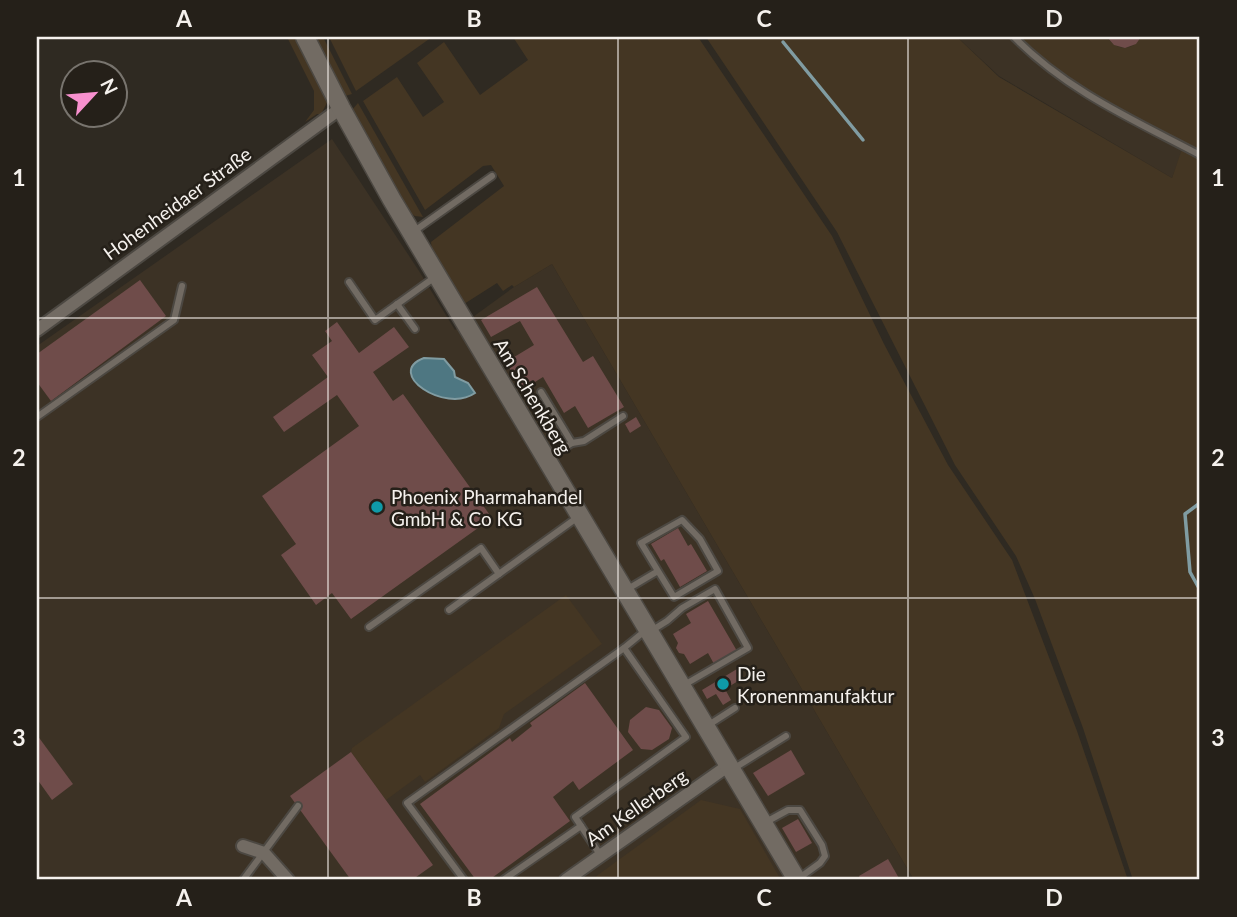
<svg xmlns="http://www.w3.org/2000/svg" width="1237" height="917" viewBox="0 0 1237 917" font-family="Lato,sans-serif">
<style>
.built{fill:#3c3225}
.green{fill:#443623}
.water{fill:#4e7782;stroke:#809ca2;stroke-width:2}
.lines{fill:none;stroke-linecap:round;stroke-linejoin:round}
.stream{stroke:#809ca2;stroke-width:3.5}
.building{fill:#6f4c4a}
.lane-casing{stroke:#4c4842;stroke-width:10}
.street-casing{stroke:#4c4842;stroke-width:16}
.secondary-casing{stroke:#4c4842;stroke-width:21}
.lane{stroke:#726b63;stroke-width:6}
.street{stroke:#726b63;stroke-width:12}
.secondary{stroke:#726b63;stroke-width:18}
.grid{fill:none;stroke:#f5f1ed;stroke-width:2;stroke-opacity:0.55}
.culture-dot{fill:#0f9aa8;stroke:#252019;stroke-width:2.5}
.labels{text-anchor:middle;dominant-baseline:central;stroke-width:5;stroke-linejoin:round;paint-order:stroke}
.street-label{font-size:19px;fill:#f5f1ed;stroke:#252019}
.poi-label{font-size:19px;fill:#f5f1ed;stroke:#252019;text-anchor:start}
.neatline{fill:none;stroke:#f5f1ed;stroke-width:2.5}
.grid-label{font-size:23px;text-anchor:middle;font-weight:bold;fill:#f5f1ed}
</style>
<rect width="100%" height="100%" fill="#2f2a22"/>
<g class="built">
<polygon points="957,37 1200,37 1133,110 1185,143 1172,178 999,76"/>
<polygon points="332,139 419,271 455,330 514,287 552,264 914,880 37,880 37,346"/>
</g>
<g class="green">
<polygon points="287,37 297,37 328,101 321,114 317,114 305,122 314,110 314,91"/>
<polygon points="312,37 323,37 352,94 345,96"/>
<polygon points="329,37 432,37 356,91"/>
<polygon points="513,37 698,37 832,236 884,344 948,465 1012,560 1077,731 1128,880 914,880 552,264 514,287 512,285 503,291 497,283 464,304 432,250 431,242 504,186 491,165 483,166 425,210 363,101 397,77 423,117 444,102 417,63 444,42 480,95 528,60"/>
<polygon points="706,37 957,37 999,77 1172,178 1182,149 1200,158 1200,880 1133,880 1083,728 1035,599 1016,556 955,465 837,232"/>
<path d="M 1018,37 L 1107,37 C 1116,51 1132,52 1141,37 L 1200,37 L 1200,151 C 1135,118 1071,90 1018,37 Z"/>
<polygon points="358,103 423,217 415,216 404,210 352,110"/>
<polygon points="566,595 602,644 504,714 499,728 425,782 420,775 386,800 351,752 352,748"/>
<polygon points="701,800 740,809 781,880 591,880"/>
</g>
<path class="water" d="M 424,358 L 444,359 L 454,371 L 455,377 L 468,383 L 475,393 C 445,414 384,373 424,358 Z"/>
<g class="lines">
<g class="stream">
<polyline points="783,42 863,140"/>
<polyline points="1200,503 1185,514 1190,572 1200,590"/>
</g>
</g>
<g class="building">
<polygon points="1107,37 1141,37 1136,44 1125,48 1114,45"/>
<polygon points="140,280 166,316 51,401 37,382 37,354"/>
<polygon points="537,287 583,362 593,356 624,407 588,428 575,406 564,413 543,377 522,390 506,362 534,345 520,321 491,337 481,320"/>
<polygon points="337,322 359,353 394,327 409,347 373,372 393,401 403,394 492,518 351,619 332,593 316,605 281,555 296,544 262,496 359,426 337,395 284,432 273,417 328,377 312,355 332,341 325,331"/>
<polygon points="636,417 641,426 630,433 625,424"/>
<polygon points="678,528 688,546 691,544 707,571 680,587 664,559 661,561 651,544"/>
<polygon points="708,601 737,651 714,664 708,653 690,664 684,654 679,653 676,648 678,643 673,634 691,623 686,614"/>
<polygon points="737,669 743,678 725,689 731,700 723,705 716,694 707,699 702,690"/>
<polygon points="585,683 633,750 579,790 573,781 553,797 570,821 489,880 476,880 420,804 510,738 512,742 532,726 530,723"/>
<polygon points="646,707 659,710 672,728 669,739 652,750 641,749 628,732 630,720"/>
<polygon points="37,735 73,784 52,800 37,779"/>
<polygon points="791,750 805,774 768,796 753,773"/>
<polygon points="351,752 433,865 412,880 351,880 290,796"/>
<polygon points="798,819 812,843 796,852 782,828"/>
<polygon points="888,859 900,880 861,880 859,876"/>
</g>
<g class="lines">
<defs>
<g id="lane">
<path d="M 1014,37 C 1069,92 1132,119 1200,155"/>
<polyline points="413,232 492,176"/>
<polyline points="349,282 375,320 435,277"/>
<polyline points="397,304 415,329"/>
<polyline points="541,392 572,443 548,458"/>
<polyline points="37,417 174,320 182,286"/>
<polyline points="572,443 584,441 623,416"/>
<polyline points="626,590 658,571 641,543 682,520 700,539 718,571 674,597 658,571"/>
<polyline points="449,610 578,517"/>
<polyline points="369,627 481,548 499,574"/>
<polyline points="651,631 667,621 682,608 715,589 748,648 684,685"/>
<polyline points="707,726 735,708"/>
<polyline points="733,769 786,736"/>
<polyline points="766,822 788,810 800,810 822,845 825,856 820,863 798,879"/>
<polyline points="601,856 575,817 686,737 624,648 646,630"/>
<polyline points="243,880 298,806"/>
<polyline points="464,880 407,803 624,648"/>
<polyline points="503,880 581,826"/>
</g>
<g id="street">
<polyline points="37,330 341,108"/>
<polyline points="243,846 264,853 288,880"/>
<polyline points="566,880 729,765"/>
</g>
<polyline id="secondary" points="305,37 341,108 392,200 797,880"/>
</defs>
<use href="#lane" class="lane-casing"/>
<use href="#street" class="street-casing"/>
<use href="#secondary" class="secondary-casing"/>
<use href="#lane" class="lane"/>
<use href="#street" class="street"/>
<use href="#secondary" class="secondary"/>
</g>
<path class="grid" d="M 328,37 L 328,880M 618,37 L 618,880M 908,37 L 908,880M 37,318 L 1200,318M 37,598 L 1200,598"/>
<g class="culture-dot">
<circle cx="377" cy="507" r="7"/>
<circle cx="723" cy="684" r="7"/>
</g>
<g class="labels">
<g class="street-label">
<text transform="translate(177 203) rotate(-36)">Hohenheidaer Straße</text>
<text transform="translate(533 396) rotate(59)">Am Schenkberg</text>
<text transform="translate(636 807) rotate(-35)">Am Kellerberg</text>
</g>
<g class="poi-label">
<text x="391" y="496">Phoenix Pharmahandel<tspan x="391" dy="22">GmbH &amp; Co KG</tspan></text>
<text x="737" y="673">Die<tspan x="737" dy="22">Kronenmanufaktur</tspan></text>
</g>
</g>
<rect width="1237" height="917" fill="none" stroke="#252019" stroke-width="77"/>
<g transform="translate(94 94) rotate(64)"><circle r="33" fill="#252019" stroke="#78746e" stroke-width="2"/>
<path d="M0-5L12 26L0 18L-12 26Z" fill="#f790ce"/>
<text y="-10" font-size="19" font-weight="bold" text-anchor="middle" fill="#f5f1ed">N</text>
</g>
<rect x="38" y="38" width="1160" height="840" class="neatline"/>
<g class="grid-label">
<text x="184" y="27">A</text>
<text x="474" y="27">B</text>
<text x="764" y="27">C</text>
<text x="1054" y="27">D</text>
<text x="19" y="186">1</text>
<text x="1218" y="186">1</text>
<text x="19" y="466">2</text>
<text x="1218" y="466">2</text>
<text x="19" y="746">3</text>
<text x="1218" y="746">3</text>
<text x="184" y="906">A</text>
<text x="474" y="906">B</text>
<text x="764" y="906">C</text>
<text x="1054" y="906">D</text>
</g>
</svg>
